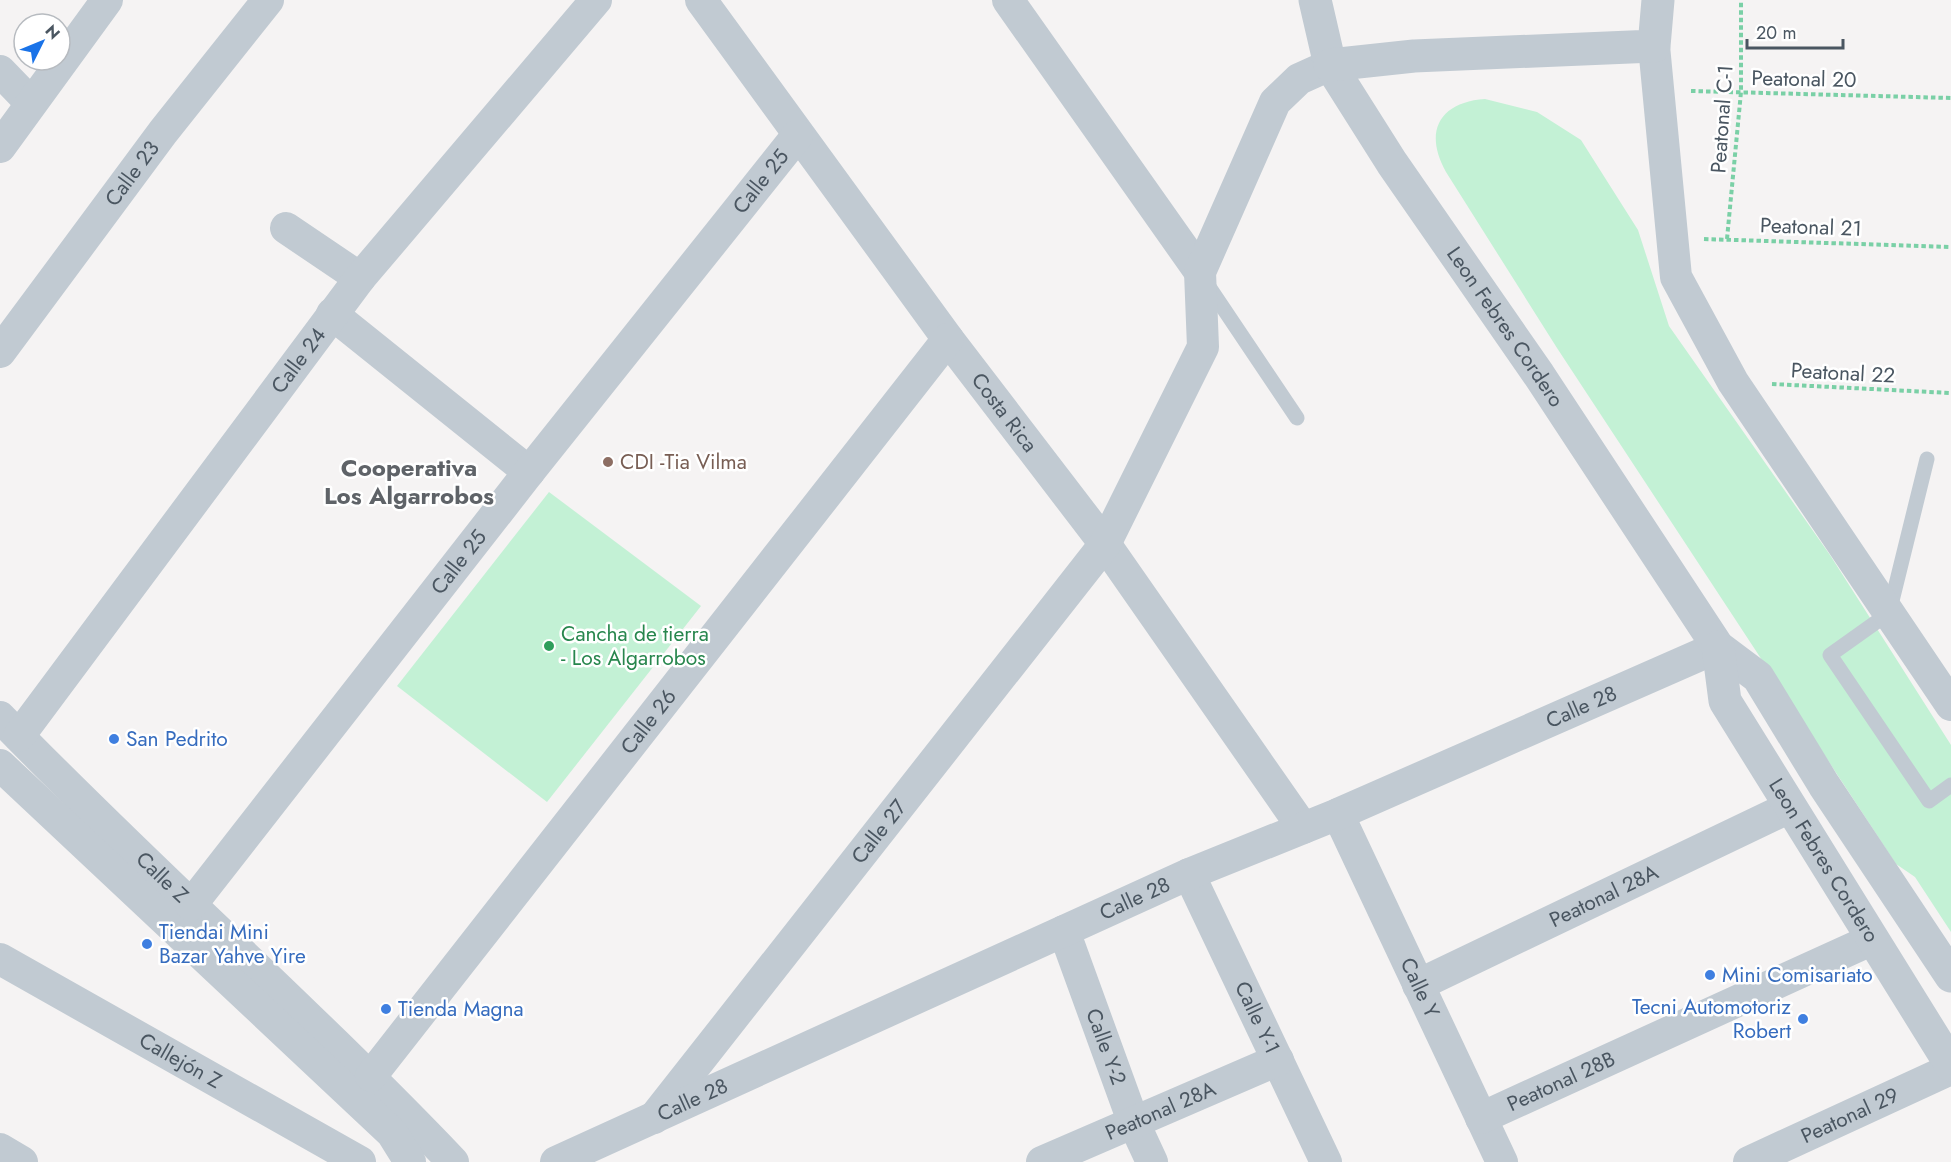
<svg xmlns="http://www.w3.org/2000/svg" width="1951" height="1162" viewBox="0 0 1951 1162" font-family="Jost,sans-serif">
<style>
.green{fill:#c3f1d5}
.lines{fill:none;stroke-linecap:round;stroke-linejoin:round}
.path{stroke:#7ad0a6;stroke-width:4;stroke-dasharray:4.5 3;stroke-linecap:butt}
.service{stroke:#c1cad2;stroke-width:15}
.minor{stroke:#c1cad2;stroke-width:32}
.tertiary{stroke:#c1cad2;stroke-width:33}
.education-dot{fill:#8d6e63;stroke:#fff;stroke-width:2}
.leisure-dot{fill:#2e9e5b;stroke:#fff;stroke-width:2}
.shop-dot{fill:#3f7fe0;stroke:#fff;stroke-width:2}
.labels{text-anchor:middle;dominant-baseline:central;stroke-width:5;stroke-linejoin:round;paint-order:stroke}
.street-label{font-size:21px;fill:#4a5661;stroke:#fff}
.education-label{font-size:21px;fill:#785e54;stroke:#fff;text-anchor:start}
.leisure-label{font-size:21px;fill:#27864d;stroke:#fff;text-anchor:start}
.shop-label{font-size:21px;fill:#366cbe;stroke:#fff;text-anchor:start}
.quarter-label{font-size:24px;font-weight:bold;fill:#5f6368;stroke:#fff}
</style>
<rect width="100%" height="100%" fill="#f5f3f3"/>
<g class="green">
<path d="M 1485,99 L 1537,112 L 1581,140 L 1638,230 L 1669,326 L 1830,555 L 1951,745 L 1951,932 L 1915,877 L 1896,864 L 1557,348 L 1446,172 C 1423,131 1440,102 1485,99 Z"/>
<polygon points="549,492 701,606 547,802 397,686"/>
</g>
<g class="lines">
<g class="path">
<polyline points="1691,91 1951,98"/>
<polyline points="1704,239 1951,247"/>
<polyline points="1727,239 1741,92 1741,0"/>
<polyline points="1772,384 1951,393"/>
</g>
<g class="service">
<polyline points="1205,281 1297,418"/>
<polyline points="1927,459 1889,613 1830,655 1929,801 1951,785"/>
</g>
<g class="minor">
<path id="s1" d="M 701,0 L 948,339 L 1105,544 L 1303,828"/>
<polyline points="1008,0 1200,272"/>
<polyline points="1654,46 1676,277 1733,382 1951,705"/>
<polyline points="0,71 31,103"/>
<polyline points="0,147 107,0"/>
<polyline points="286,228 360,278"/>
<polyline points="332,314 529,472"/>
<path id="s2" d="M 0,352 L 163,132 L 268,0"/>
<path id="s3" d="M 0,717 C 147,869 307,1009 453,1162"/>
<path id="s4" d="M 19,736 L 360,278 L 596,0"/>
<polyline points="0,765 392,1133 410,1162"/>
<path id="s5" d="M 1338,814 L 1502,1162"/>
<path id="s6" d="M 1189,874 L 1326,1162"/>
<path id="s7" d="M 191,905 L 529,472 L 797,136"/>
<path id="s8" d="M 1064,931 L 1133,1121 L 1152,1162"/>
<path id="s9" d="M 0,959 L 360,1162"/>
<path id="s10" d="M 1418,985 L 1790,807"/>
<path id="s11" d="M 371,1076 L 948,339"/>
<path id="s12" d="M 654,1118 L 1105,544 L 1203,347 L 1200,272 L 1275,102 L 1299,79 L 1330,65"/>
<path id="s13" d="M 1481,1118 L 1871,940"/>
<polyline points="0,1149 22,1162"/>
<path id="s14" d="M 556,1162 L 1189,874 L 1338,814 L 1718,647"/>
<path id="s15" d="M 1042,1162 L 1278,1060"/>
<path id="s16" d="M 1749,1162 L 1951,1069"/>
</g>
<g class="tertiary">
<path id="s17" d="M 1315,0 L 1330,65 L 1392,163 L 1539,375 L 1718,647 L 1758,677 L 1824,785 L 1951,976"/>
<polyline points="1330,65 1414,56 1654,46 1658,0"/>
<path id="s18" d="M 1718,647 L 1725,701 L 1951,1065"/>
</g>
</g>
<circle class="education-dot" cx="608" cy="462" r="6"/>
<circle class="leisure-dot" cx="549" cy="646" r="6"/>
<g class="shop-dot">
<circle cx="114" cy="739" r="6"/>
<circle cx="147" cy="944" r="6"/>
<circle cx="1710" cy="975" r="6"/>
<circle cx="386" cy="1009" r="6"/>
<circle cx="1803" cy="1019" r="6"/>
</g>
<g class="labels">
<g class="street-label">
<text transform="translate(1804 79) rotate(1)">Peatonal 20</text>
<text transform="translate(1722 119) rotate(-86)">Peatonal C-1</text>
<text stroke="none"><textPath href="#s2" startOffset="222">Calle 23</textPath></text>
<text stroke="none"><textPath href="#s7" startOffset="921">Calle 25</textPath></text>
<text transform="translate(1811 227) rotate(2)">Peatonal 21</text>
<text stroke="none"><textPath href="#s17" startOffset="382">Leon Febres Cordero</textPath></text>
<text stroke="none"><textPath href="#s4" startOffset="468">Calle 24</textPath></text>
<text transform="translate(1843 373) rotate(3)">Peatonal 22</text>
<text stroke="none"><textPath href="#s1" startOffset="512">Costa Rica</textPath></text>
<text stroke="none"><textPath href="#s7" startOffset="435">Calle 25</textPath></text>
<text stroke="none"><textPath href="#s14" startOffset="1122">Calle 28</textPath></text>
<text stroke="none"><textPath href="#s11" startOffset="450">Calle 26</textPath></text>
<text stroke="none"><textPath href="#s12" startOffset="364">Calle 27</textPath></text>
<text stroke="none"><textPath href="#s18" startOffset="242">Leon Febres Cordero</textPath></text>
<text stroke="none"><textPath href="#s3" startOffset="228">Calle Z</textPath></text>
<text stroke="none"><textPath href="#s10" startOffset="206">Peatonal 28A</textPath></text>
<text stroke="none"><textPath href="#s14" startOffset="636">Calle 28</textPath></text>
<text stroke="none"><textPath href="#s5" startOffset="192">Calle Y</textPath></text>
<text stroke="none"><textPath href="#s6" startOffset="159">Calle Y-1</textPath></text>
<text stroke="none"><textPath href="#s8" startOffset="123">Calle Y-2</textPath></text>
<text stroke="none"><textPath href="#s9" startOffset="207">Callejón Z</textPath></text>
<text stroke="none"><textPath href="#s13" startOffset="88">Peatonal 28B</textPath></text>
<text stroke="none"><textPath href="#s14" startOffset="150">Calle 28</textPath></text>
<text stroke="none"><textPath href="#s15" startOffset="129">Peatonal 28A</textPath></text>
<text stroke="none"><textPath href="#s16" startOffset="111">Peatonal 29</textPath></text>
</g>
<g class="education-label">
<text x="620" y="462">CDI -Tia Vilma</text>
</g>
<g class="leisure-label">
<text x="561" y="634">Cancha de tierra<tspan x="561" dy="24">- Los Algarrobos</tspan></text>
</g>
<g class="shop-label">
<text x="126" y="739">San Pedrito</text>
<text x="159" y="932">Tiendai Mini<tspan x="159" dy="24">Bazar Yahve Yire</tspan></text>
<text x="1722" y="975">Mini Comisariato</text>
<text x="1791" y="1007" text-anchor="end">Tecni Automotoriz<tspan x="1791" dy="24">Robert</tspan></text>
<text x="398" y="1009">Tienda Magna</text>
</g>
<g class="quarter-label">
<text x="409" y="467">Cooperativa<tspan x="409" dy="28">Los Algarrobos</tspan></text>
</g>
</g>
<g transform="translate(42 42) rotate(47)"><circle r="28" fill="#ffffff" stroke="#b7bbc0" stroke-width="1.5"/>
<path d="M0-4.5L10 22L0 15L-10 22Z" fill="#1a73e8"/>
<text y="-9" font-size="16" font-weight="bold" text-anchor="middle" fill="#4a5661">N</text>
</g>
<path d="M1747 39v9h96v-9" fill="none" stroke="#4a5661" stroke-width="3"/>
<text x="1756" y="39" font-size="18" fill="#4a5661" stroke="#ffffff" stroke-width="4.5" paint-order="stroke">20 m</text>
</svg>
